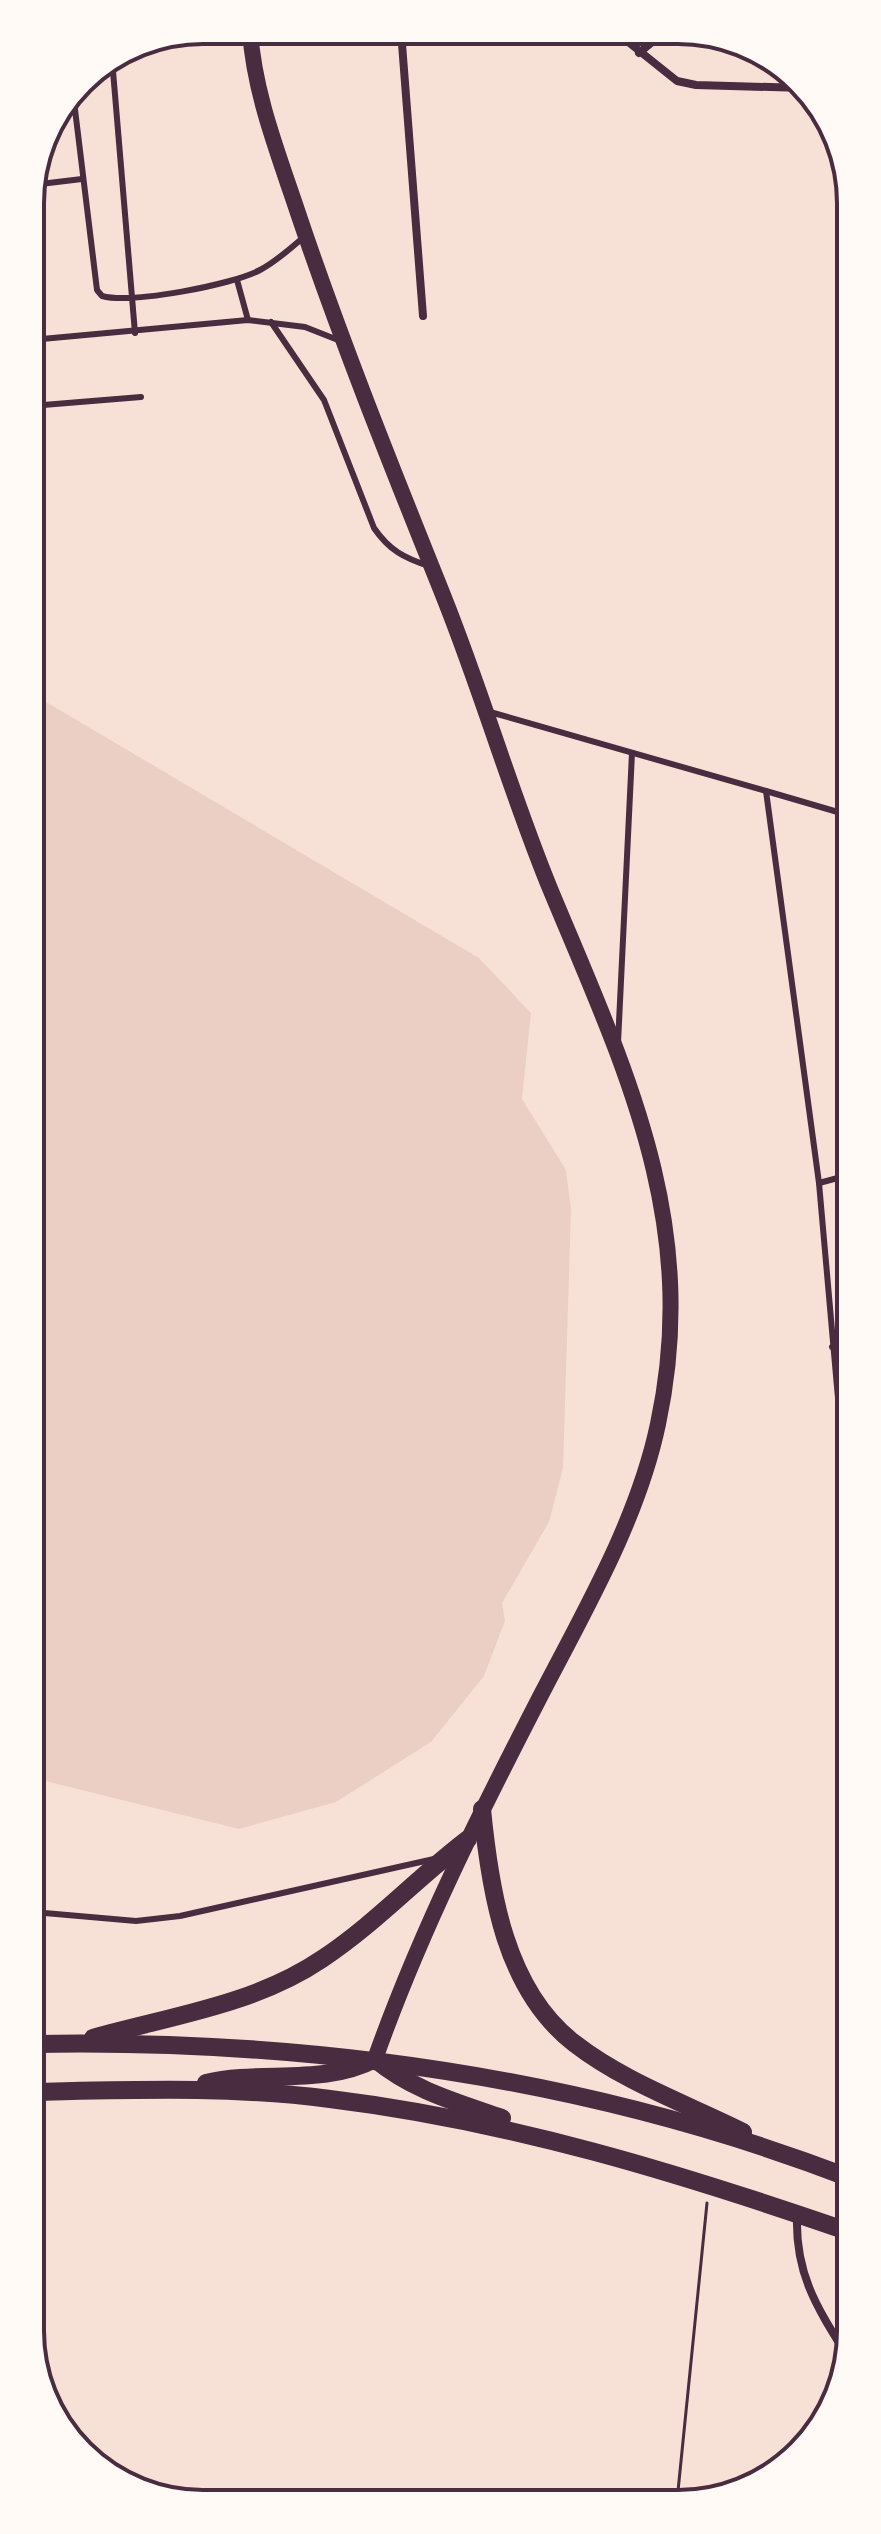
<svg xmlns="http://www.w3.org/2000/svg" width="881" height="2534" viewBox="0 0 881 2534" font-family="'PT Sans',sans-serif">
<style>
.green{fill:#ebcfc5}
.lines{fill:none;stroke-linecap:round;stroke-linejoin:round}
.path{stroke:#4a2c40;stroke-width:3}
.service{stroke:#4a2c40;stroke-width:6}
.minor{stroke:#4a2c40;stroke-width:8}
.secondary{stroke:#4a2c40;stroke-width:16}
.primary{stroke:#4a2c40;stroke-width:18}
.rim{fill:none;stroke:#4a2c40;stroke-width:4}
</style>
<rect width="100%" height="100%" fill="#f7e1d7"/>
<polygon class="green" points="31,693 479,958 531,1013 522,1099 566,1170 571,1210 563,1468 549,1522 502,1603 505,1621 484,1676 431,1742 336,1802 239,1829 33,1778"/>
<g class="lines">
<polyline class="path" points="677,2501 707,2203"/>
<g class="service">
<polyline points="112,59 135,333"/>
<path d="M 73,93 L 97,290 L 102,296 C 132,304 232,285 260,270 C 277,261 291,248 305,236"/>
<polyline points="32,185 82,179"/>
<polyline points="237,280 248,320"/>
<path d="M 271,322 L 324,400 L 374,528 C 389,550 404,558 429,566"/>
<polyline points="31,340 248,320 305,327 338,340"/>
<polyline points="31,406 141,397"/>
<polyline points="490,712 766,791 819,1183 849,1523"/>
<polyline points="766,791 848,815"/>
<polyline points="618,1043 632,753"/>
<polyline points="819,1183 849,1175"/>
<polyline points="832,1347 849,1344"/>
<polyline points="33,1912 136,1921 180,1916 434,1859"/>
</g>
<g class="minor">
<polyline points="401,31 423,316"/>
<polyline points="617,33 677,81 696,85 804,88"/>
<polyline points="639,53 663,33"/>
<path d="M 797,2215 C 795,2273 816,2306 846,2354"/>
</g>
<path class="secondary" d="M 250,30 C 254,95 280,158 300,219 C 343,346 393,470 443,595 C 482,692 511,794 551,891 C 626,1071 701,1223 658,1424 C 638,1519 586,1608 542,1693 C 480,1813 420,1932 375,2059"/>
<g class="primary">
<path d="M 482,1809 C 490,1891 505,1990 574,2043 C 624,2082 687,2104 743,2132"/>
<path d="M 93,2038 C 170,2016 254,2005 322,1959 C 375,1924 418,1877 468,1839"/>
<path d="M 33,2044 C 311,2039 590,2078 850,2178"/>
<path d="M 206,2083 C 262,2070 323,2086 375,2059 C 412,2090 456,2102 502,2118"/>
<path d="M 33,2092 C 132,2090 231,2086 330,2099 C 510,2121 679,2173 850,2232"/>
</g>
</g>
<path d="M0 0H881V2534H0ZM203 44H678A159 159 0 0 1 837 203V2331A159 159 0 0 1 678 2490H203A159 159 0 0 1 44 2331V203A159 159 0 0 1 203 44Z" fill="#fffaf5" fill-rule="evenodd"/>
<path class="rim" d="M203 44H678A159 159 0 0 1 837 203V2331A159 159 0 0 1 678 2490H203A159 159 0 0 1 44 2331V203A159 159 0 0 1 203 44Z"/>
</svg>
